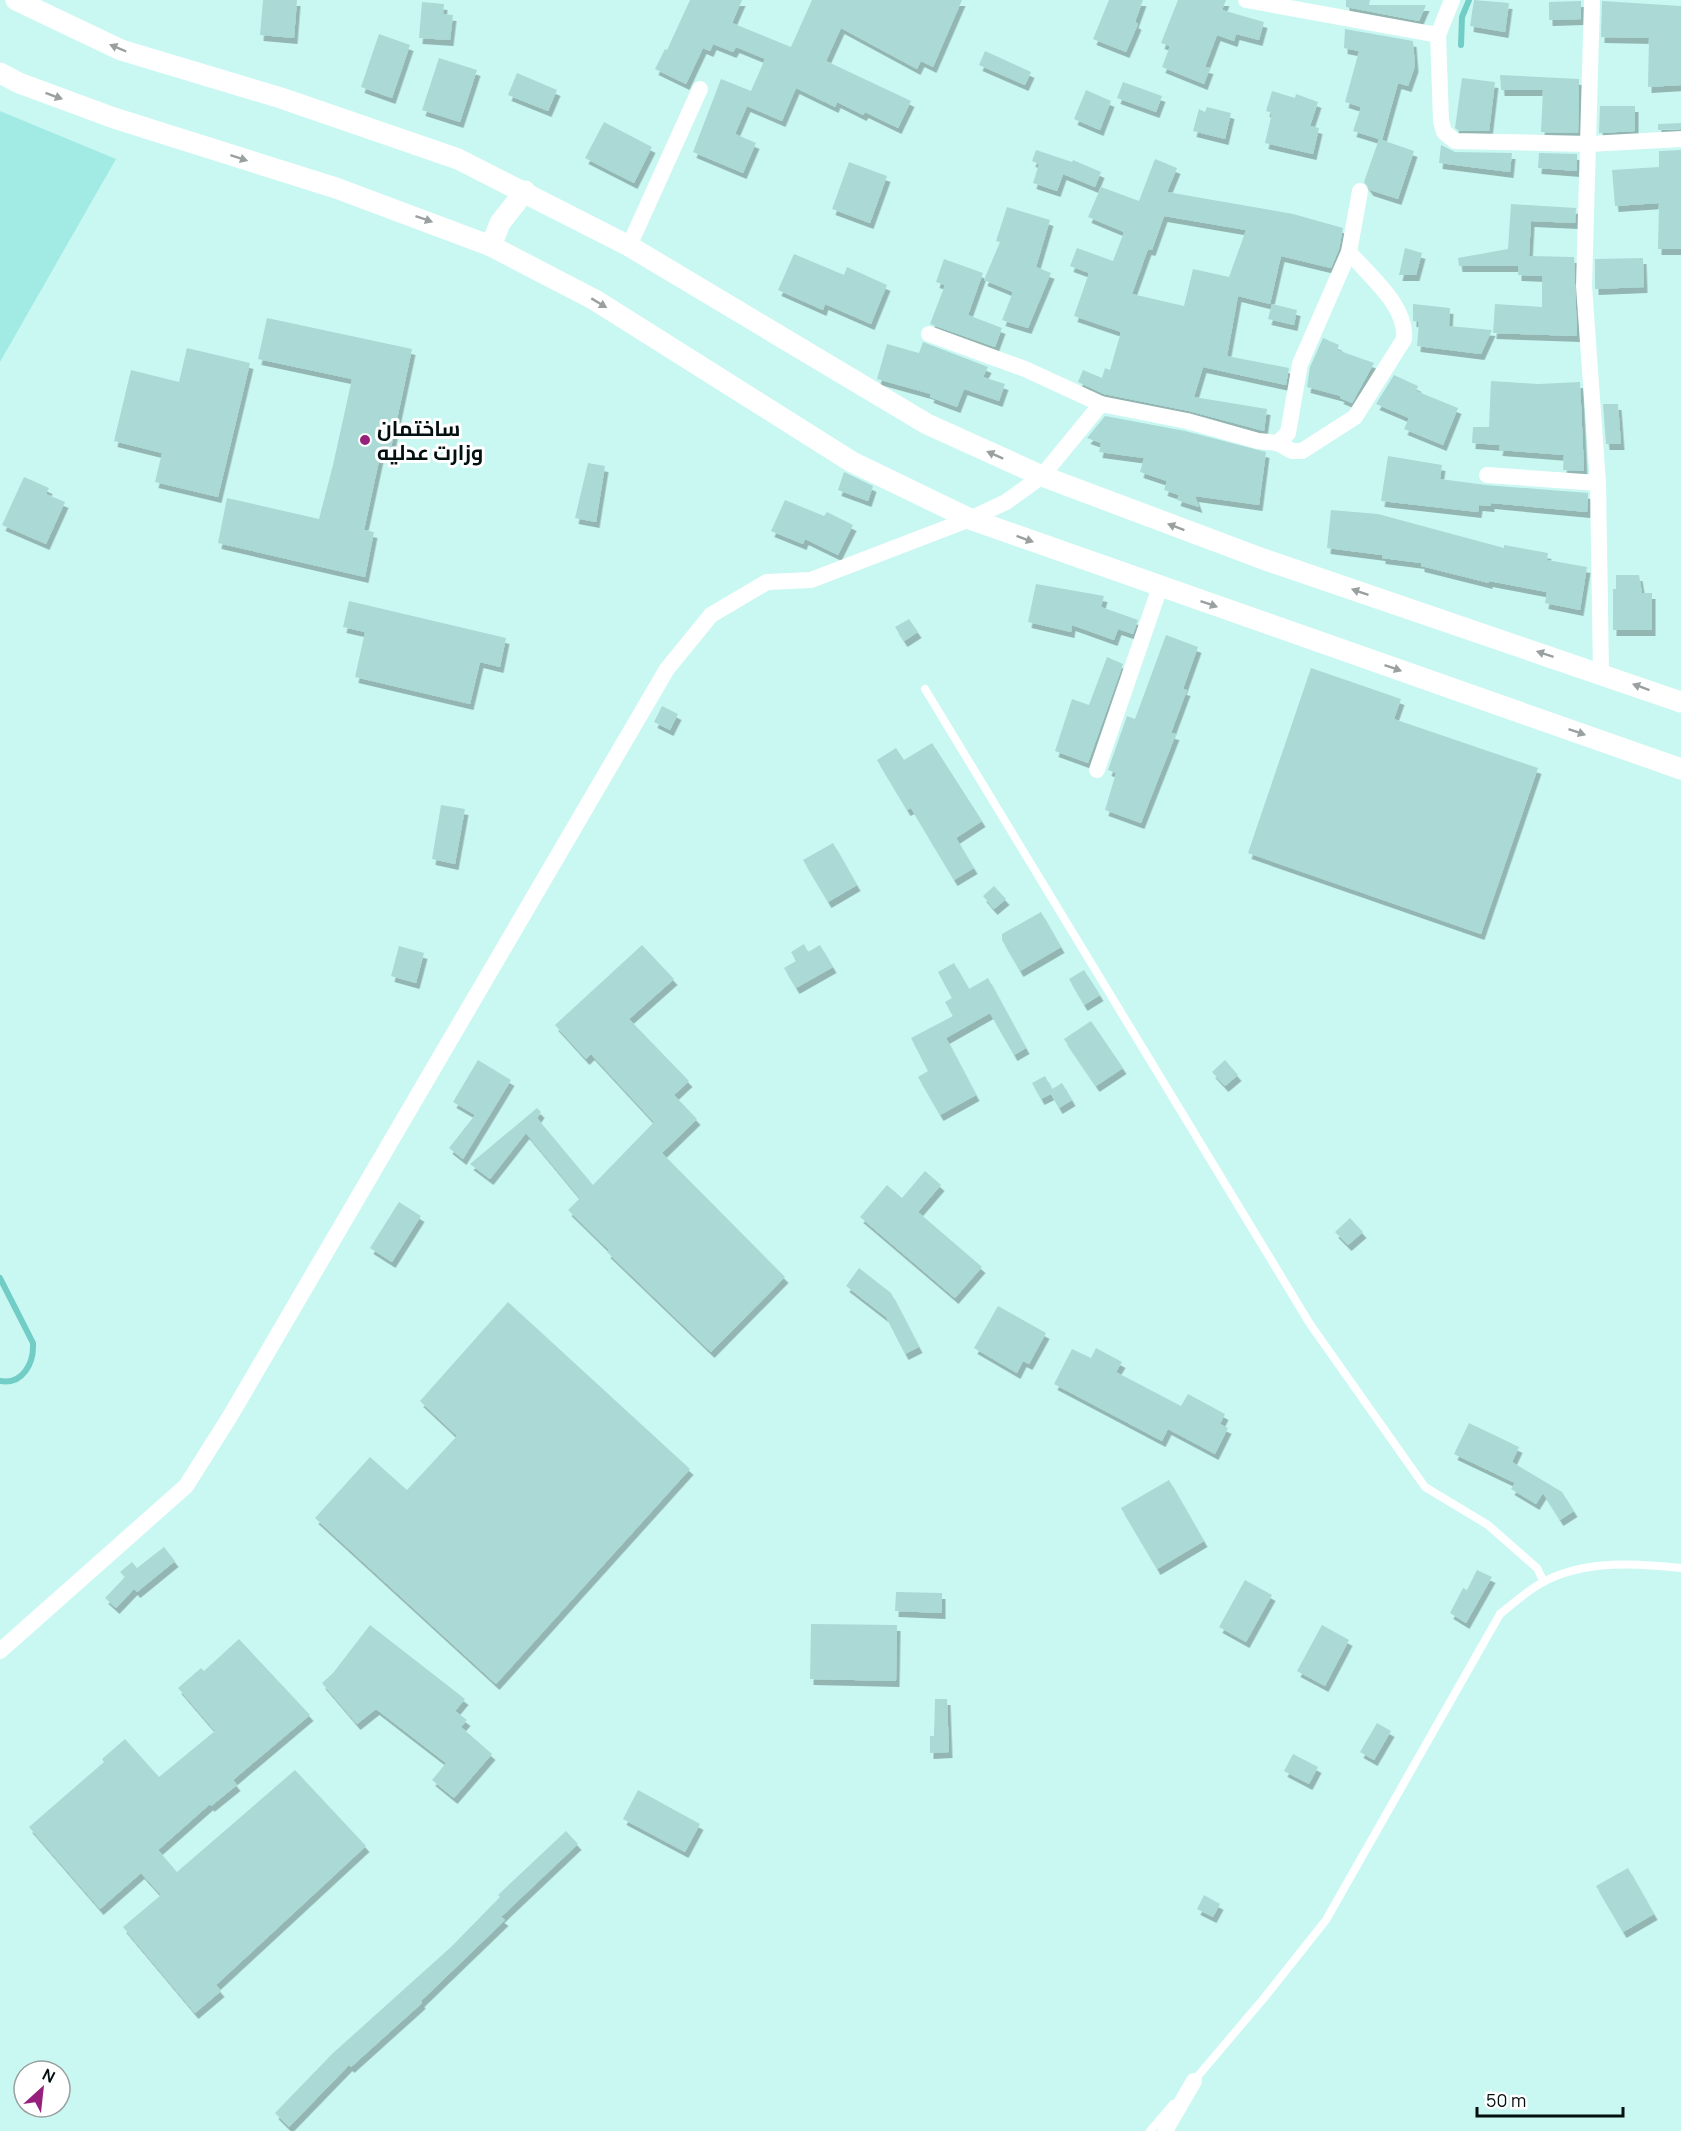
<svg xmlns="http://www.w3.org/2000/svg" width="1681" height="2131" viewBox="0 0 1681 2131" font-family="Manrope,Cairo,sans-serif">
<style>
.green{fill:#a2ebe5}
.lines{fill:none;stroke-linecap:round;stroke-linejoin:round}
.stream{stroke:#72cdc6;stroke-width:6}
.building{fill:#abd9d5;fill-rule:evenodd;filter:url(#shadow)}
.service{stroke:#fff;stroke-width:8}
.minor{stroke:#fff;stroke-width:16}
.tertiary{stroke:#fff;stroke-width:21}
.oneway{fill:#9a9f9f}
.poi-dot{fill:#97207c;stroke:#fff;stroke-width:2}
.labels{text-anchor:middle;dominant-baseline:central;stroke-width:6;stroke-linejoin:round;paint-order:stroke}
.poi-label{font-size:21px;font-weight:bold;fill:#02100f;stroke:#fff;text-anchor:start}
</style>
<defs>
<filter id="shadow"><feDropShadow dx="3.5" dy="6" stdDeviation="0" flood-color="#0004"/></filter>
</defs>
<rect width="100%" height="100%" fill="#c9f8f3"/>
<polygon class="green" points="0,111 116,159 0,362"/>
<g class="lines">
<g class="stream">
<polyline points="1461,45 1462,17 1469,0"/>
<path d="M 0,1278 L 33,1343 C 34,1363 23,1385 0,1381"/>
</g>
</g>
<g class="building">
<polygon points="263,0 297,0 294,38 260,35"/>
<polygon points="690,0 742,0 732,23 791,47 812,0 962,0 933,67 921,61 917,69 841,28 826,61 911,101 898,128 865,112 863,115 837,102 835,107 796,88 782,121 747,106 735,134 756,143 743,173 693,152 721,79 751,91 765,59 736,47 733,52 713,44 710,51 703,48 686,84 655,69 665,49 667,50"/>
<polygon points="1109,0 1143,0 1135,22 1138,24 1126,52 1093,39"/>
<polygon points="1178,0 1226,0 1222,10 1264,22 1259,40 1236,34 1234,41 1217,35 1205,67 1210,68 1204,84 1162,67 1170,46 1161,43"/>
<polygon points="1346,0 1370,0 1369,5 1426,5 1419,21 1346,7"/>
<polygon points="1474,0 1509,3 1505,32 1470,26"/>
<polygon points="1581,1 1581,19 1549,20 1549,2"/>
<polygon points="1602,1 1681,6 1681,85 1648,87 1649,38 1601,37"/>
<polygon points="422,2 444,4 443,14 453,15 450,40 419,38"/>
<polygon points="1345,29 1413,41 1415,66 1408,86 1398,83 1382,140 1414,151 1398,199 1370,190 1364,182 1379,139 1353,131 1361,107 1345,102 1359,51 1344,48"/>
<polygon points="379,34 410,45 392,98 361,87"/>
<polygon points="985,51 1031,72 1025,85 979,65"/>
<polygon points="439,58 477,70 460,122 422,110"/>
<polygon points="517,73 557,90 548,111 508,95"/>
<polygon points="1500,75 1579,79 1578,133 1541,132 1543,90 1501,90"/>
<polygon points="1462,78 1495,82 1489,131 1459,131 1455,128"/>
<polygon points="1123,82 1162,96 1156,112 1117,98"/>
<polygon points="1086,90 1111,101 1100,130 1074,119"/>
<polygon points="1272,91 1295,98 1296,94 1318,102 1310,126 1319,128 1313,154 1265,143 1272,113 1266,111"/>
<polygon points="1600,106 1635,106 1635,131 1599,133"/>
<polygon points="1207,107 1231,113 1225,139 1193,131 1199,109 1205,112"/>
<polygon points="604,122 652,147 634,183 585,158"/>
<polygon points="1681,123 1681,129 1658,130 1658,124"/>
<polygon points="1441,145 1455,152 1512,153 1510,172 1439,163"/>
<polygon points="1036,150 1072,162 1073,160 1101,172 1095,187 1063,174 1057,191 1033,183 1039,164 1032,161"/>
<polygon points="1681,150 1681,249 1658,249 1659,203 1615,206 1612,170 1659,167 1659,151"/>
<polygon points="1539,153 1577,154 1577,171 1538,168"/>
<path d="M 1155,159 L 1177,168 L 1167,192 L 1293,214 L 1343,228 L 1339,249 L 1331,268 L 1281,256 L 1270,304 L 1238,296 L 1227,356 L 1289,368 L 1286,385 L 1203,367 L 1194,397 L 1267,409 L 1264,431 L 1189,411 L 1104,394 L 1078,382 L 1083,370 L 1102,378 L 1105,368 L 1110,370 L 1121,332 L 1074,316 L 1089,273 L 1070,266 L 1077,248 L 1113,261 L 1124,232 L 1088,217 L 1101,187 L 1139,201 ZM 1164,216 L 1246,230 L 1229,277 L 1193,269 L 1184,306 L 1132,294 L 1148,249 L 1152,250 Z"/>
<polygon points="849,162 887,176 870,223 832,209"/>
<polygon points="1511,204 1576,208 1575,223 1531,221 1529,256 1574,257 1577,336 1493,333 1495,304 1542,307 1542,276 1518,275 1518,266 1459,266 1458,258 1508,249"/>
<polygon points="1007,207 1050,220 1036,267 1051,273 1028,328 1002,320 1013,292 984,280 1000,242 996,241"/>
<polygon points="1405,248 1422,253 1416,275 1399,275"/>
<polygon points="794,254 844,275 847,267 887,285 871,324 825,304 823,310 778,290"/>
<polygon points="1643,258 1644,287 1595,289 1595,259"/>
<polygon points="944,259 983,273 968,315 1002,328 995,347 930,324 945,285 936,282"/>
<polygon points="1272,304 1297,310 1294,325 1268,319"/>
<polygon points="1413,304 1450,308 1449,326 1492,330 1481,354 1417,346 1419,322 1413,321"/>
<polygon points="267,318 412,349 391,448 382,447 364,530 374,532 365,577 218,543 227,498 319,519 333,465 352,379 258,359"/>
<polygon points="1323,338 1339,345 1337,350 1374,363 1352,403 1340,398 1341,396 1307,387 1310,367"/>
<polygon points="923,342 988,367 983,377 1005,384 999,401 964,389 957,407 930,397 931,394 877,379 887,344 919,353"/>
<polygon points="187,348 250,363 218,497 155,482 162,453 114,441 131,370 179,382"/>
<polygon points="1394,375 1418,386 1416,391 1458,408 1443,445 1404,429 1409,418 1376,404"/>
<polygon points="1491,381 1538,384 1580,382 1584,471 1563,470 1564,455 1499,450 1500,445 1472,443 1473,427 1489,427"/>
<polygon points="1603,404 1618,404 1621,444 1606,444"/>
<polygon points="1105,416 1185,431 1266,452 1259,505 1195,496 1199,507 1177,500 1179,495 1164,490 1167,481 1140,472 1144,458 1099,452 1101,443 1087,438"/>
<polygon points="1388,456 1442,465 1440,479 1486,485 1588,493 1587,512 1491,503 1491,506 1479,505 1478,512 1381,501"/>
<polygon points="588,463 605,466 596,522 575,518"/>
<polygon points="844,472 873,486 868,501 838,490"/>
<polygon points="24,477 49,488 46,494 65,502 46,544 2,525"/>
<polygon points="785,500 824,516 827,512 853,525 838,555 805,539 803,544 771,531"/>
<polygon points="1331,510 1378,514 1504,548 1504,545 1548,553 1547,560 1587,567 1580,610 1545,603 1547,592 1489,581 1489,583 1421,566 1421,563 1382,558 1382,555 1327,548"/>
<polygon points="1616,575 1639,575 1642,593 1652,593 1652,630 1613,630 1613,589 1616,589"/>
<polygon points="1036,584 1104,596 1101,607 1138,620 1133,634 1118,629 1114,640 1072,625 1071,632 1028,622"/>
<polygon points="349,601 506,638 500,667 480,662 470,704 355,677 365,632 343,627"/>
<polygon points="909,619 918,632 904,641 895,627"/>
<polygon points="1166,635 1198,647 1183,689 1187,690 1171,733 1176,734 1141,823 1105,810 1116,773 1108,770 1127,716 1135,719"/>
<polygon points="1107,657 1123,664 1088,763 1055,751 1072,699 1089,705"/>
<polygon points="1311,668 1401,699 1394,719 1538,768 1481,934 1248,853"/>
<polygon points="662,706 678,714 670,730 654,722"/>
<polygon points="932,743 982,821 956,838 974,868 954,880 911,808 907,810 877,760 896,748 904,760"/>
<polygon points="441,805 465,809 455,864 432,859"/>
<polygon points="833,843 857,885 828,902 803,860"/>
<polygon points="994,886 1006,899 994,909 983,896"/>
<polygon points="1041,912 1061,947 1020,971 1002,940 1002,934"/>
<polygon points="804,944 808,952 820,945 833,967 796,988 784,968 796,961 791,952"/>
<polygon points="642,945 674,979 629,1019 689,1081 674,1095 697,1119 662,1153 785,1277 711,1352 607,1252 609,1250 568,1210 580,1198 526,1133 490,1179 470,1164 537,1108 541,1112 537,1118 593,1185 654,1122 591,1054 586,1059 555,1025"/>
<polygon points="399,946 424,953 416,983 391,976"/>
<polygon points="954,963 969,989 988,978 1026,1048 1014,1055 990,1013 946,1038 976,1095 940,1115 918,1077 928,1071 911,1038 953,1016 945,1002 952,998 938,972"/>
<polygon points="1084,970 1100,995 1084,1005 1069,979"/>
<polygon points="1091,1021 1123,1068 1096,1086 1064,1039"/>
<polygon points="478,1060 511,1080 463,1159 449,1148 475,1115 453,1102"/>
<polygon points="1225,1060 1238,1075 1225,1086 1212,1072"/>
<polygon points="1045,1076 1052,1089 1062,1083 1072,1100 1059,1108 1051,1094 1041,1099 1032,1083"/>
<polygon points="925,1171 941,1185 918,1212 982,1267 955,1298 860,1217 887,1185 902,1198"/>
<polygon points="399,1202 421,1216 392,1262 370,1248"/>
<polygon points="1350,1218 1363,1232 1348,1245 1335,1232"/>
<polygon points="859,1268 891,1293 919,1347 905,1354 886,1317 846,1286"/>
<polygon points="508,1302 690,1469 496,1684 315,1518 370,1457 407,1490 457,1436 420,1401"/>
<polygon points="998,1306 1046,1333 1029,1364 1023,1361 1017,1373 974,1348"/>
<polygon points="1096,1348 1122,1362 1116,1372 1181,1406 1188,1394 1225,1414 1220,1424 1228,1428 1215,1454 1168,1429 1162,1441 1054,1384 1072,1349 1091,1358"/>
<polygon points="1469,1423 1519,1447 1512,1462 1562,1492 1574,1511 1560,1520 1543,1493 1536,1504 1511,1489 1515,1483 1454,1454"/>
<polygon points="1169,1480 1204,1541 1157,1569 1121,1508"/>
<polygon points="164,1547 175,1561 137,1592 134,1589 116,1608 105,1598 125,1577 120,1572 132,1562 137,1568"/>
<polygon points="1477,1570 1492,1577 1466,1623 1450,1613 1463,1588 1467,1590"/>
<polygon points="1245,1580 1272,1595 1246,1642 1219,1627"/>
<polygon points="896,1592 942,1593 942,1613 895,1611"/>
<polygon points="811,1624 897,1625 896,1681 810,1679"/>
<polygon points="370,1625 465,1699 455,1711 467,1720 461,1727 492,1754 454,1798 432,1780 446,1763 376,1709 357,1724 322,1683 333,1673"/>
<polygon points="1322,1625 1349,1640 1325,1686 1297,1671"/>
<polygon points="239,1639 310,1715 233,1780 237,1785 211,1806 210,1804 158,1850 177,1872 295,1770 366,1846 216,1985 221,1991 195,2013 123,1927 161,1895 141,1873 100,1909 29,1827 104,1762 102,1759 125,1739 159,1777 215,1731 178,1688 201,1668 204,1671"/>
<polygon points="935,1699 947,1699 949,1752 930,1753 930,1736 934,1736"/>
<polygon points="1377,1723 1391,1731 1374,1760 1360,1752"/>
<polygon points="1293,1754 1318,1767 1309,1784 1284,1771"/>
<polygon points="638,1790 700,1824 685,1852 623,1819"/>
<polygon points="566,1831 578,1844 501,1917 505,1920 421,2001 422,2003 351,2067 349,2065 289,2127 275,2113 332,2054 451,1947 500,1897 498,1895"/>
<polygon points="1628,1868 1654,1914 1623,1932 1596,1886"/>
<polygon points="1204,1895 1220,1904 1213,1917 1197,1909"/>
</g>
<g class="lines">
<g class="service">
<polyline points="925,689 1310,1324 1425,1487 1488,1525 1537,1568 1544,1582"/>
<path d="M 1192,2083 L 1264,1998 L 1326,1920 L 1500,1614 C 1514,1603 1529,1589 1545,1581 C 1586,1560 1637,1563 1681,1568"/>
<polyline points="1150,2131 1173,2104"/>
</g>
<g class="minor">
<polyline points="1246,0 1438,35"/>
<polyline points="1452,0 1438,35 1441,121 1444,132 1455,141 1589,144 1681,139"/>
<polyline points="1592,0 1584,286 1598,483 1601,672"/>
<polyline points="629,246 700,89"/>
<polyline points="929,334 1025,369 1101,404"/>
<path d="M 1278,443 L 1292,451 L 1302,451 L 1355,417 L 1404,339 C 1407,305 1369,276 1349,252"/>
<polyline points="1487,475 1598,483"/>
<polyline points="1097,770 1160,587"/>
<polyline points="0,1651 186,1486 229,1418 667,669 711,615 767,582 811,580 970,519 1006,502 1042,476 1101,404 1187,421 1258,441 1278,443 1288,433 1300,364 1349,252 1360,191"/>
<polyline points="1165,2131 1194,2081"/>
</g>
<g class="tertiary">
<polyline points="16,0 121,50 281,98 458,159 629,246 927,424 1042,476 1263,559 1681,702"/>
<polyline points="0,73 19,83 114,118 336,188 491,246 595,300 852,462 970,519 1681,769"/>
<polyline points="491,246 500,223 525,191"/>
</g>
</g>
<defs><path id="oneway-solid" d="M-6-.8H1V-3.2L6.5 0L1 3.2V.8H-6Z" transform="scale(1.5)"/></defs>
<g class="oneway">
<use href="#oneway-solid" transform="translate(118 48) rotate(-157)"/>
<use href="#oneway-solid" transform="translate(54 96) rotate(20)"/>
<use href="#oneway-solid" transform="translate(239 158) rotate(18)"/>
<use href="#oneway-solid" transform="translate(424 219) rotate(19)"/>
<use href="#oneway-solid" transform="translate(599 303) rotate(31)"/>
<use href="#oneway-solid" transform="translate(995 455) rotate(-156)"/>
<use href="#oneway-solid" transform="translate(1176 527) rotate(-159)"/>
<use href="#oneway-solid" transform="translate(1025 539) rotate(20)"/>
<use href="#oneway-solid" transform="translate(1360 592) rotate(-161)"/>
<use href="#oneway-solid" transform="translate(1209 604) rotate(19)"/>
<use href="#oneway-solid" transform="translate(1545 654) rotate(-162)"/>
<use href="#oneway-solid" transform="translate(1393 668) rotate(19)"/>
<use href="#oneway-solid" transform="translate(1641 687) rotate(-160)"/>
<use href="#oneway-solid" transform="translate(1577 732) rotate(19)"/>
</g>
<circle class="poi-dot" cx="365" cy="440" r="6"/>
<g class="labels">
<g class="poi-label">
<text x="377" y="428">ساختمان<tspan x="377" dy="24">وزارت عدلیه</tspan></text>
</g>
</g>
<g transform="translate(42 2089) rotate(27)"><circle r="28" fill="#ffffff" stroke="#9a9f9f" stroke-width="1.5"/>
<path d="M0-4.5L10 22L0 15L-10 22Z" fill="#97207c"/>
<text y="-9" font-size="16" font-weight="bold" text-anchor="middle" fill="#02100f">N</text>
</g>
<path d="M1477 2107v9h146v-9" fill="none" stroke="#02100f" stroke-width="3"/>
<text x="1486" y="2107" font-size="18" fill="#02100f" stroke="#ffffff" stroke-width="4.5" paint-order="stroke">50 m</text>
</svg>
